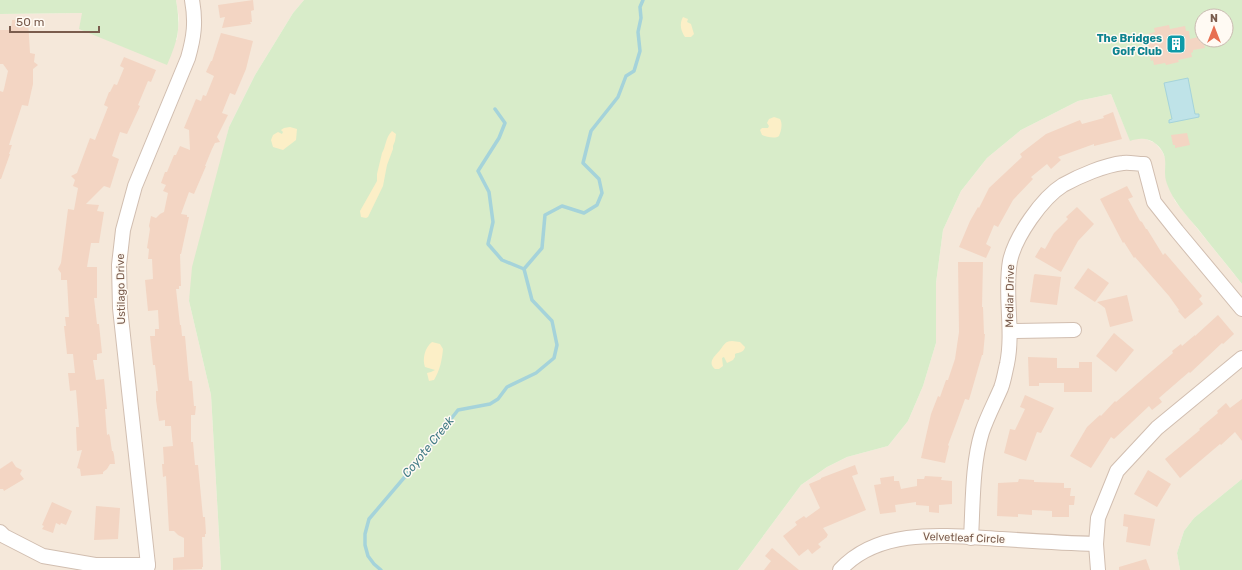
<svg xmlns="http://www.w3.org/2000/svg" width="1242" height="570" viewBox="0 0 1242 570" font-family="Rubik,sans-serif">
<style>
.residential{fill:#f5e8da}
.green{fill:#d8ecc9;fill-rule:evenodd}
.sand{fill:#fcefc7}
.water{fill:#bfe3e8;stroke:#a5d3da}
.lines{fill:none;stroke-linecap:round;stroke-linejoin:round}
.stream{stroke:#a5d3da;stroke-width:3.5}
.building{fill:#f3d5c3}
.minor-casing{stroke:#d1beb0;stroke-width:16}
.minor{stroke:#fff;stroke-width:14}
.labels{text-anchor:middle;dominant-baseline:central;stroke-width:3;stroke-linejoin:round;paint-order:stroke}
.culture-label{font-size:11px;font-weight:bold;fill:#0d838f;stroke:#fffaf3;text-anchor:end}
.street-label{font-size:11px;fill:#7a5c4d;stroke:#fffaf3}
.water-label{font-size:12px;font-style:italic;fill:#437c86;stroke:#fffaf3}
</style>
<rect width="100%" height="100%" fill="#fdf6ec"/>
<g class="residential">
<polygon points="176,0 304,0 293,13 255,75 229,127 189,301 211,395 221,570 0,570 0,14 83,13 177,40 179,19"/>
<polygon points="1111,94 1130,140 1137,138 1146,139 1155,143 1162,151 1166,160 1165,174 1175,201 1242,284 1242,479 1194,518 1184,531 1177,553 1180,570 738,570 801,485 827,467 847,457 888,446 908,421 923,386 936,343 936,283 943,230 961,191 987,158 1021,130 1078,101"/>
</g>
<g class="green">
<path d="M 0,0 L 176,0 C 181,29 178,39 167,65 L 79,29 L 82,13 L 0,14 Z"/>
<path d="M 304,0 L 1242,0 L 1242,284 C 1227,265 1212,247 1198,229 C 1186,215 1173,201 1167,184 C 1161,168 1172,158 1156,144 C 1148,137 1138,138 1130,141 L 1111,94 L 1078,101 L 1021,130 L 987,158 L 961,191 L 943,230 L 936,283 L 936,343 L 923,386 L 908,421 L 888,446 L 847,457 L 827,467 L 801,485 L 738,570 L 221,570 L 211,395 L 189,301 L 192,267 L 229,127 L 255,75 L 293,13 ZM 1202,16 L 1226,16 L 1226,40 L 1202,40 Z"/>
<polygon points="1242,479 1242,570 1180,570 1177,553 1184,531 1194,518"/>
</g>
<g class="sand">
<path d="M 683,17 L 688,19 L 687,22 L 691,24 L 694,34 L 691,37 L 685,37 C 681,31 679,24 683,17 Z"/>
<path d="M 774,117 L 780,119 C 783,124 781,131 779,136 C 775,139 767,137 762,135 L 760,130 L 762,128 L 768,128 L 769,126 L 767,123 L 769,119 Z"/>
<polygon points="290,127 297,129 296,140 283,150 273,147 271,140 273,135 278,132 282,134 283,132 281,130 284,128"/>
<path d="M 392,131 L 396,134 L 395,141 L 393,146 L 393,149 L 387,165 L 383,186 L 368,217 L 366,218 L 361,217 L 360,211 L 377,181 L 377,174 L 382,153 C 386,147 385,138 392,131 Z"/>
<path d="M 732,341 L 740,342 L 745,347 C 744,353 739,352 735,354 L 735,357 L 733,360 L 727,363 L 724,357 L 722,358 L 723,366 L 719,369 L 715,369 C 707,362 715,356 720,350 C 724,345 725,341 732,341 Z"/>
<path d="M 432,342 L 440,344 L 443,349 C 442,360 440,370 434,380 L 429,381 L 427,373 L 431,372 L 435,370 L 425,367 C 422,359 425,347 432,342 Z"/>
</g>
<polygon class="water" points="1188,78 1195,114 1199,114 1199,117 1169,123 1169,120 1172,119 1164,83"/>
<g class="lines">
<g class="stream">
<polyline points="495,109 505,123 499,138 478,171 489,192 493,222 488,244 502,260 524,269"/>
<polyline points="524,269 542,248 545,215 562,206 584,213 597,205 602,193 599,179 583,163 591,131 618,97 626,76 634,71 640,51 638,32 641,18 640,7 643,0"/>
<polyline points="381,570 374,564 368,556 365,545 365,534 369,519 420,459 458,410 490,404 498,399 507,387 536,373 554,358 557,345 552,321 532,300 524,269"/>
</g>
</g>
<g class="building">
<polygon points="253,0 254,10 251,11 252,22 250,22 251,24 222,28 225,17 220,18 218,5"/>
<polygon points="28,19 30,53 35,54 34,62 38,65 33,69 33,84 28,106 22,105 9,145 12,145 9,154 10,154 1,179 0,179 0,91 3,92 4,89 8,71 3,64 0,64 0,30 11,30 12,20"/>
<polygon points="1169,25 1170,29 1185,26 1186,31 1189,31 1190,39 1202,36 1205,48 1193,50 1193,52 1191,53 1192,57 1178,60 1179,62 1166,65 1165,63 1154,65 1153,60 1151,61 1147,39 1148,39 1148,34 1155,32 1154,28"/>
<polygon points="221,33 253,41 246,69 235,95 230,93 222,113 228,115 217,137 220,142 215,143 212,149 205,166 206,166 194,194 189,192 181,214 187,215 187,217 189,217 181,254 180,254 181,286 179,286 179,289 176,289 180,325 181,325 182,336 185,336 189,380 190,381 192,381 194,406 196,406 195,415 191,415 191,442 193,442 195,465 198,465 203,517 205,517 206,534 205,534 205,537 202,537 203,567 202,567 202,569 173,570 173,558 184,557 184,538 178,535 174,531 169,531 166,476 163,477 162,464 164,464 163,447 173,446 171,426 165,426 165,420 159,421 156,400 156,391 158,391 155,365 153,365 150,336 155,336 155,329 159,329 158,310 148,311 145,280 153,279 152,259 148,259 149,249 147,248 150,229 149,226 151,216 156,218 160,214 164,212 168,193 163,191 166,185 161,183 165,172 167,172 174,155 176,155 180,146 190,150 189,130 184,128 196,99 201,101 203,95 206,96 214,76 206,72 211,61 212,61"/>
<polygon points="124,57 156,70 151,82 148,81 138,105 140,106 127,134 120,132 112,156 119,159 110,188 104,186 86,204 99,205 97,211 104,212 99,243 91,243 87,267 97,267 97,298 94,298 97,324 99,324 102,353 97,354 97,360 93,360 96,380 104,379 107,409 105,409 107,435 109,434 110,437 112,451 113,451 114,455 115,464 110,464 107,469 103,472 103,474 81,476 80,469 77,468 82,450 77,451 76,427 79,427 76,390 70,391 68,373 75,373 73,354 67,354 64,326 66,326 65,317 69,317 67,280 61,280 61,273 58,269 61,263 68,209 74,210 78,188 73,186 75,180 71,176 77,173 90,138 95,140 108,107 104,105 109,92 110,92 114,84 117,85 124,68 120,66"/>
<polygon points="1113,112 1122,139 1094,146 1094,144 1058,157 1061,160 1051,169 1047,164 1031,177 1033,179 1013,200 998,227 994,225 986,244 991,247 986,258 959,247 970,221 978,207 979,208 989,188 1022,157 1020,154 1046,134 1080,120 1082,124 1104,118 1103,116"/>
<polygon points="1187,133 1190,145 1175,148 1175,145 1173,145 1171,135"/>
<polygon points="1127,186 1133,197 1128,199 1140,221 1142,222 1146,229 1147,229 1163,255 1165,253 1202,296 1199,299 1203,304 1185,319 1178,311 1179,310 1169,296 1135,257 1134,258 1124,242 1123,243 1100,199"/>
<polygon points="1077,207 1094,224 1078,241 1061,272 1035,257 1041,247 1045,249 1054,233 1068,219 1066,217"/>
<polygon points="958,262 983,262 982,307 983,307 984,334 985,334 983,355 982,355 969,400 965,399 957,421 948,445 949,446 945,463 921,458 931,414 938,396 940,397 946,380 948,380 955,359 959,332"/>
<polygon points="1088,268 1109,283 1095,302 1074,288"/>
<polygon points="1035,274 1061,277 1057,305 1030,302 1034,275"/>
<polygon points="1127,295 1133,321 1110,327 1105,308 1097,302"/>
<polygon points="1218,315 1234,334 1223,344 1222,343 1190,373 1189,372 1159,398 1162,402 1152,410 1149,406 1114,439 1111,437 1091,468 1070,456 1087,427 1100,415 1101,416 1115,401 1116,402 1146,376 1173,353 1172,351 1181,344 1182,346 1195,335 1195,336"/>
<polygon points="1114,333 1134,350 1116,372 1096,356"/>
<polygon points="1028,357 1057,358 1057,368 1079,368 1079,362 1092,362 1092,392 1064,392 1064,383 1039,383 1039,386 1029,386"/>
<polygon points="1025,395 1054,408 1041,433 1037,432 1026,461 1004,453 1010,429 1015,430 1025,409 1020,407"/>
<polygon points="1242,399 1242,441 1235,432 1221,445 1220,444 1180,478 1165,459 1200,430 1199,429 1218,413 1217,411 1226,403 1230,408"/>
<polygon points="12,461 16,467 22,470 20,474 24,479 4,491 3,489 0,489 0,469"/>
<polygon points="855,465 858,474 852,476 866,510 823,528 828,535 827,536 827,537 818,544 821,547 812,554 808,549 799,556 783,536 797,525 795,522 804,516 806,518 820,508 809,484 821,479 821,478"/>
<polygon points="1148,470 1171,484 1157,507 1134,494"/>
<polygon points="894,476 894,481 899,481 901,489 917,486 917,479 924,479 925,476 942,477 941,480 952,481 952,504 939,505 939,513 929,512 929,506 916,505 916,502 895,505 896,512 880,514 874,485 881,484 880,478"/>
<polygon points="1019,479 1034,480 1034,482 1064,483 1064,488 1071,488 1070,496 1075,496 1074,505 1069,505 1069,517 1052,517 1052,511 1032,510 1032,515 1018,514 1018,517 997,516 998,483 1018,482"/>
<polygon points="52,502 72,511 66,525 61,523 60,525 56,523 53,533 42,529 44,526 42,525"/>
<polygon points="96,506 120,508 118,539 94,540"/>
<polygon points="1124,514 1155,519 1150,546 1126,542 1128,527 1123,526"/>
<polygon points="772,548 799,570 764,570 771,561 765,556"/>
<polygon points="1146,559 1150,570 1119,570 1119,567"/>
</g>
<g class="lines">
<defs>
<g id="minor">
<polyline points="1010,331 1074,330"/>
<polyline points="0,532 4,536 43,556 95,565 148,565"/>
<path d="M 971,538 C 973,504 972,464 982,432 C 987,417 995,402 1001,388 C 1004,380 1005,372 1007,364 C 1014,330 1004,295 1010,261 C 1015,237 1042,198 1063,185 C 1079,176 1105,165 1123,163 C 1129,162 1137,164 1144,164 L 1154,202 L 1177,231 L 1242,309"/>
<path d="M 147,570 L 148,565 L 120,308 L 119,265 L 123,230 L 135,186 L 188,58 C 194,37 196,22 192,0"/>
<path d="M 840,570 C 880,526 949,536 1002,539 C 1033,541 1064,543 1096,544"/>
<polyline points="1098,570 1096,544 1098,518 1117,471 1157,428 1242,358"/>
</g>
</defs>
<use href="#minor" class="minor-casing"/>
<use href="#minor" class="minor"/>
</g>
<defs>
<symbol id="building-square" viewBox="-11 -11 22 22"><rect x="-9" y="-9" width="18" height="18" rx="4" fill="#0f9aa8" stroke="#fffaf3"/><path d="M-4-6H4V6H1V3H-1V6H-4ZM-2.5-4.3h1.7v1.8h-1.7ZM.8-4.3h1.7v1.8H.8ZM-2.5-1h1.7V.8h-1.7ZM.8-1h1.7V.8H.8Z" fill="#fff"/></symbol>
</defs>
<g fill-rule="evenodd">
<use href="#building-square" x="1165" y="33" width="22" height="22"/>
</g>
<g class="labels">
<g class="culture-label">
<text x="1162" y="38">The Bridges<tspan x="1162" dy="13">Golf Club</tspan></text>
</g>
<g class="street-label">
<text transform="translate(121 289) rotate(-91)">Ustilago Drive</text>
<text transform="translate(1010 296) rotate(-89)">Mediar Drive</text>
<text transform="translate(964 538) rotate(2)">Velvetleaf Circle</text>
</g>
<g class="water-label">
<text transform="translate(428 447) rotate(-51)">Coyote Creek</text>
</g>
</g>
<g transform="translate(1214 28)"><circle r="19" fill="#fffaf3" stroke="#cabbb1"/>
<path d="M0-3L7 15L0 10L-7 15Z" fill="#e76f51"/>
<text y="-6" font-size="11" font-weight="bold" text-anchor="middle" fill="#7a5c4d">N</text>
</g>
<path d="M10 26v6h89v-6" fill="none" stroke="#7a5c4d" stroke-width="2"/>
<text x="16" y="26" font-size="12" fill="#7a5c4d" stroke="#fffaf3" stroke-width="3" paint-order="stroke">50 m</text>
</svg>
